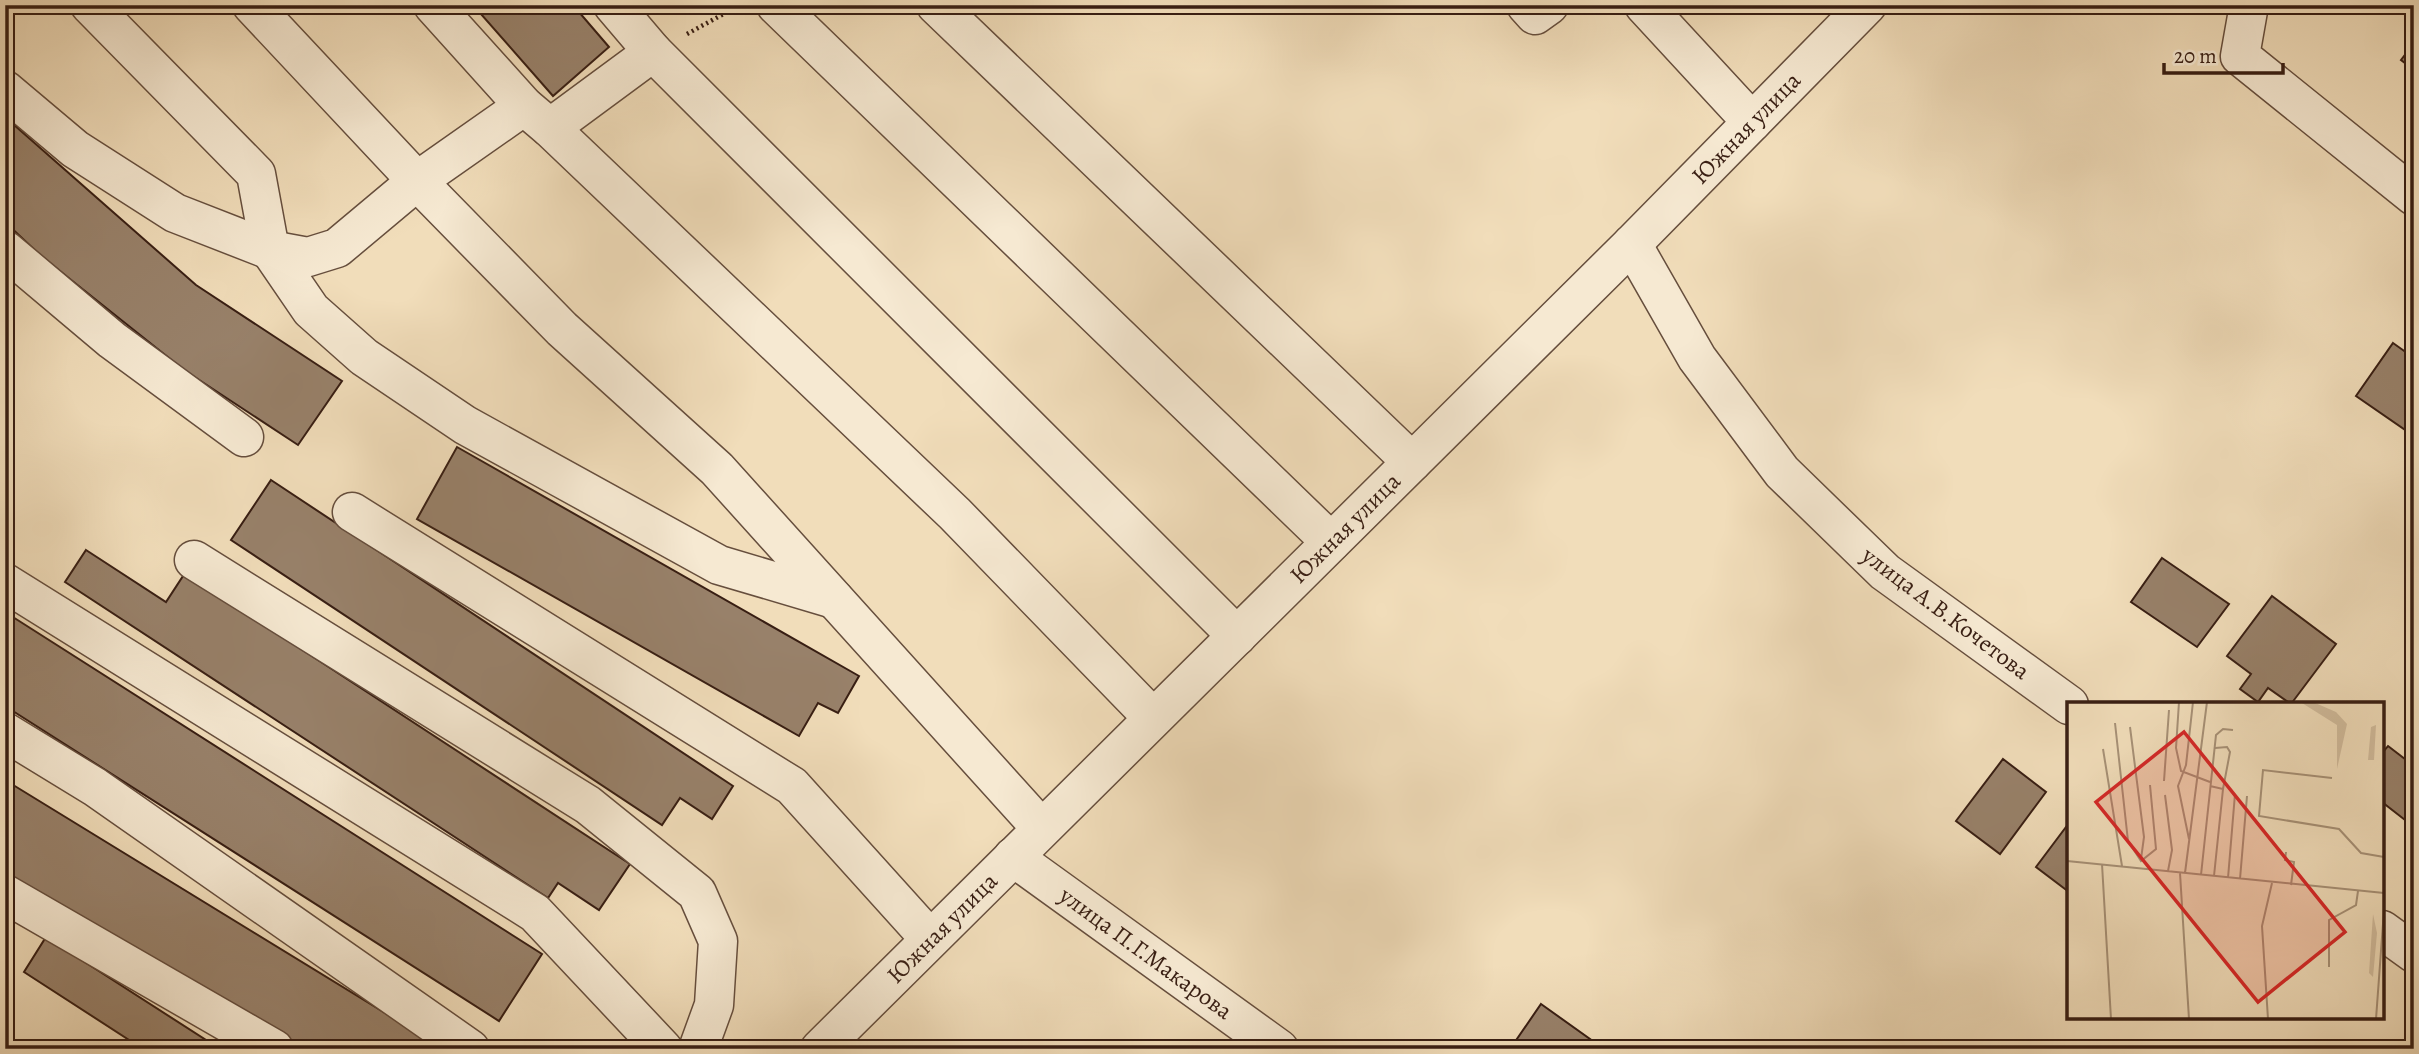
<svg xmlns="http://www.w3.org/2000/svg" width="2419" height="1054" viewBox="0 0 2419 1054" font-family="Alegreya,serif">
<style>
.building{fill:#98816a;stroke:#381e13;stroke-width:2}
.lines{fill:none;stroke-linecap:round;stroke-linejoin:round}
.minor-casing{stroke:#664e3d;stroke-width:41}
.path{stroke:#381e13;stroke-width:4.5;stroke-dasharray:2 3.5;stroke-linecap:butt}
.minor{stroke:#f6e9d2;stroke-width:38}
.labels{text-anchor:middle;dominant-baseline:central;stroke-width:5;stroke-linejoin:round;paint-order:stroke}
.street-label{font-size:24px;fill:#381e13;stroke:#f6e9d2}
.inset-road{fill:none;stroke:#a79177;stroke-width:2}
.view{fill:#d62828;fill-opacity:0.15;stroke:#d62828;stroke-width:3.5}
.inset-edge{fill:none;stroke:#381e13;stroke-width:3.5}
</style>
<rect width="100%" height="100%" fill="#f1ddba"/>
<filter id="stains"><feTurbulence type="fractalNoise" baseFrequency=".00286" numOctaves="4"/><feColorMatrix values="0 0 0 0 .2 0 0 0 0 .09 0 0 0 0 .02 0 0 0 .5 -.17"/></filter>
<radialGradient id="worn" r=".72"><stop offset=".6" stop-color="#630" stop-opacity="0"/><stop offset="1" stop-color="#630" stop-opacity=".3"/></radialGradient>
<g class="building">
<polygon points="473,5 573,5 609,47 553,96"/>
<polygon points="2414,43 2414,70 2401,60"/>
<polygon points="5,117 196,285 342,381 298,445 184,370 41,256 5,222"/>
<polygon points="2393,343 2414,358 2414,436 2356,396"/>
<polygon points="457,447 859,676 838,713 818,703 799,736 417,519"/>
<polygon points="271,480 733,786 712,819 680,798 662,825 231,540"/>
<polygon points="86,550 166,602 185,573 630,864 599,910 558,883 548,898 65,582"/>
<polygon points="2162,558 2229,604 2197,647 2131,602"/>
<polygon points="2272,596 2336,644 2291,704 2268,688 2258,702 2240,689 2251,674 2227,656"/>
<polygon points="5,612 542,954 499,1021 5,706"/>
<polygon points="2388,746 2414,766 2414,827 2382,802 2382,753"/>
<polygon points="2003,759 2046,792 2000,854 1956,821"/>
<polygon points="5,780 444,1049 294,1049 5,872"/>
<polygon points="2069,823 2069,892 2036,867"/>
<polygon points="46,937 220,1049 143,1049 24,972"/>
<polygon points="1541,1004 1604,1049 1510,1049"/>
</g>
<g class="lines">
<defs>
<g id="minor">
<polyline points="90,5 256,174 270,250 311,310 364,357 465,425 719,565 834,599"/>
<polyline points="252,5 417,181 562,329 717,469 1041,828"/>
<polyline points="433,5 524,106 550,128 955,514 1153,718"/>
<polyline points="613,5 653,52"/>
<polyline points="776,5 1331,542"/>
<polyline points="936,5 1412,462"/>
<polyline points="1526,5 1535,15 1549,5"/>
<polyline points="1644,5 1752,122"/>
<polyline points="2249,5 2240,56 2414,196"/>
<polyline points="5,90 75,149 175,213 270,250 308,257 337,248 417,181 524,106"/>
<polyline points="550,128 653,52 1237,636"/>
<polyline points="1632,244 1697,358 1782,472 1885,572 2069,705"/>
<polyline points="5,250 112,340 244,437"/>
<polyline points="352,512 792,786 930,939"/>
<polyline points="194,560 588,805 697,893 718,941 714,1005 698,1049"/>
<polyline points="5,583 535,913 663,1049"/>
<polyline points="5,732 95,787 470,1049"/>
<polyline points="1013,857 1279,1049"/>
<polyline points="5,894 274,1049"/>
<polyline points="2382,930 2414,953"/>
<polyline points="820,1049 1632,244 1867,5"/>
</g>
</defs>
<use href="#minor" class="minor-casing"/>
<polyline class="path" points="687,34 738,6"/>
<use href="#minor" class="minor"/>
</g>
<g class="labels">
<g class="street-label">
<text transform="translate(1746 128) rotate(-46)">Южная улица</text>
<text transform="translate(1345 528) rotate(-45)">Южная улица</text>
<text transform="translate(1946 613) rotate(37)">улица А.В.Кочетова</text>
<text transform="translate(942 928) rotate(-45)">Южная улица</text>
<text transform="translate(1146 953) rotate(36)">улица П.Г.Макарова</text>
</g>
</g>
<g transform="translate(2067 702)">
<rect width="317" height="317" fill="#f1ddba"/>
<path d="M 246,0 L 269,10 L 280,22 L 270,67 L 270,23 L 235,1 ZM 309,23 L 307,58 L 301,58 L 304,25 ZM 306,212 L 310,231 L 306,275 L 302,271 Z" fill="#d2bd9e"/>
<path class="inset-road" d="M 112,0 L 109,46 L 114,69 L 143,80M 48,21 L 61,139 L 74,159 L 89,147 L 83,83M 63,25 L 77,135 L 74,157M 148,46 L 160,45 L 163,50 L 156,87M 36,47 L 55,164M 265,76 L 196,68 L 192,114 L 272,127 L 294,151 L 317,155M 97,79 L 102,8M 143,84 L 156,87 L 147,174M 98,93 L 105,148 L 101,169M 122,137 L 111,84 L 119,63 L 126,0M 219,150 L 218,158 L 227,160 L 224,183M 0,159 L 317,191M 35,162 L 44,317M 113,171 L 122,317M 118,171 L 140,0M 134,173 L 149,33 L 156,27 L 166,28M 161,176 L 168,92M 173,177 L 180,94M 262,265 L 262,218 L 289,203 L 291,189M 201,317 L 195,224 L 205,181M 309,317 L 317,208"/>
<path class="view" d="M 117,30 L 278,230 L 191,300 L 29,100 Z"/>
<rect width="317" height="317" class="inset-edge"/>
</g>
<rect width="2419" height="1054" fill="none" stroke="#f1ddba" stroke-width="28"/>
<rect x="7" y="7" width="2405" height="1040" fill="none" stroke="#381e13" stroke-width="3.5"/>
<rect x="14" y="14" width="2391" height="1026" fill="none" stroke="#381e13" stroke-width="2"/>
<path d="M2164 63v10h119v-10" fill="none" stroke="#381e13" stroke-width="3.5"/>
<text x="2174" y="63" font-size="21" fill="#381e13" stroke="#f6e9d2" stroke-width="5" paint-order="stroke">20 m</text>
<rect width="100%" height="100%" filter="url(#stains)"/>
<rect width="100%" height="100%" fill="url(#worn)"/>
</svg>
